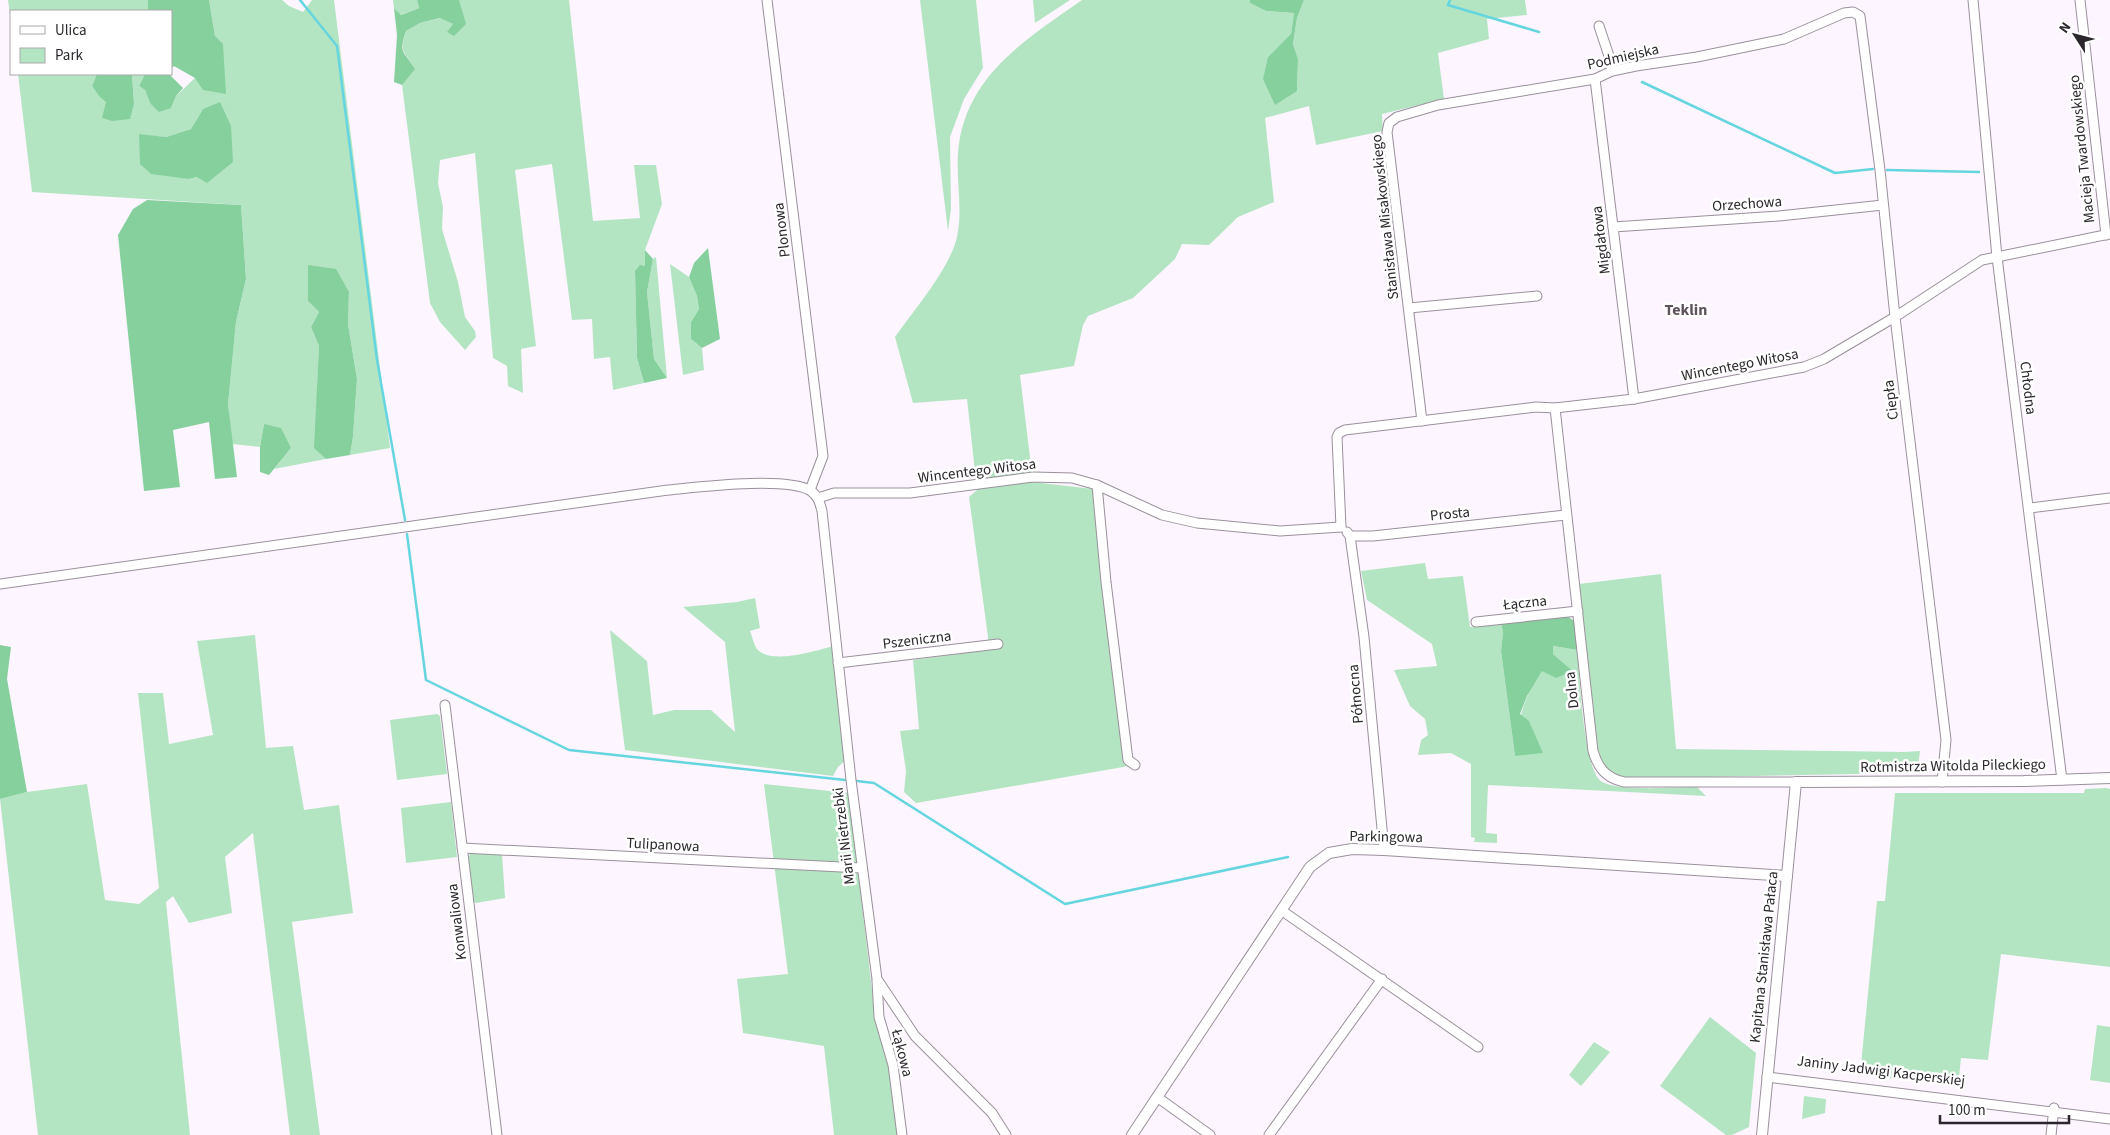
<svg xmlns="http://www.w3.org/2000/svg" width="2110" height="1135" viewBox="0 0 2110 1135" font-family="'Source Sans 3',sans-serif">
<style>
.green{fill:#b4e5c2;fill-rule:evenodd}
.forest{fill:#86d09e}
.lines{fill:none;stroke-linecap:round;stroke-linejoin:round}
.stream{stroke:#65d6df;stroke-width:2.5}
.minor-casing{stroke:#9a909b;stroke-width:11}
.tertiary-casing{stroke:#9a909b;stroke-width:12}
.minor{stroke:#fff;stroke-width:9}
.tertiary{stroke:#fff;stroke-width:10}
.labels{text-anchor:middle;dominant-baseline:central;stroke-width:5;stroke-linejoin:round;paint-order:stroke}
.street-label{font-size:15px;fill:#2b272c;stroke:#fff}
.neighbourhood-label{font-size:16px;font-weight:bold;fill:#5c535d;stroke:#fff}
</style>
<rect width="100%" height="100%" fill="#fdf5ff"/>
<g class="green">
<polygon points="8,0 148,0 148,11 11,11 11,23"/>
<path d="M 209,0 L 282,0 L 289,6 L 303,12 L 312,0 L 334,0 L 390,448 L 350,455 L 353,437 L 357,379 L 348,324 L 349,292 L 308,266 L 308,301 L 319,312 L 311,327 L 319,346 L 315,448 L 326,459 L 274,469 L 291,448 L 264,424 L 260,447 L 232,444 L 228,404 L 231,372 L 236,322 L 246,279 L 241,205 L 32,192 L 18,74 L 97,74 L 92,86 C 105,105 112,103 134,104 L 132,74 L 145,74 L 139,86 L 145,90 L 150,103 L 171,108 L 176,96 L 195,78 L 215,36 ZM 203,109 L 197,177 L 189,179 L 139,135 L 166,137 L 191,129 Z"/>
<polygon points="393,0 417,0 419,8 400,15 394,8"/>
<path d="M 459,0 L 569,0 L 593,221 L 640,218 L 634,165 L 656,165 L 662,204 L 645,250 L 645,267 L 635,271 L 637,358 L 644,383 L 613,390 L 610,357 L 594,359 L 592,319 L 572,320 L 552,164 L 515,170 L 536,346 L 521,349 L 523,393 L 508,386 L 507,366 L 493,358 L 475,153 L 440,160 L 438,183 L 443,207 L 442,229 L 458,282 L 465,317 L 475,331 L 476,337 L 465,350 L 440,322 L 430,303 L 402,85 L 414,68 C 404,49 399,55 406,31 L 420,23 L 441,18 L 453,24 L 454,36 Z"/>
<polygon points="920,0 976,0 983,68 964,99 950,137 951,209 948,231"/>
<polygon points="1033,0 1070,0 1035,23"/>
<path d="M 1082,0 L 1250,0 L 1250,3 L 1266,11 L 1294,13 L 1291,35 L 1268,57 L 1297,91 L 1298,59 L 1293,44 L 1297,18 L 1304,0 L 1525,0 L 1527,15 L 1487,19 L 1489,39 L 1438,53 L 1444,99 L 1382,114 L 1383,131 L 1316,145 L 1309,106 L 1265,118 L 1274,202 L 1238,217 L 1209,245 L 1182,244 L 1175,259 L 1133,298 L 1088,316 L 1083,325 L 1074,366 L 1020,375 L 1033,482 L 1093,489 L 1129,766 L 916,803 L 904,792 L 906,771 L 900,731 L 919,729 L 913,660 L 988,650 L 988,637 L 969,497 L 977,490 L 967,399 L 913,403 L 895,337 C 914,310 950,268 957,237 C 963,209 956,181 958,153 C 964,77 1025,40 1082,0 Z"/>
<polygon points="656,257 667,378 654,359 647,292 653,259"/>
<polygon points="670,264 689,277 697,296 699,309 691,322 691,339 702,348 704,370 683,375"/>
<path d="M 1425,563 L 1428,579 L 1463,576 L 1470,627 L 1501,622 L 1503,632 L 1501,651 L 1515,756 C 1519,721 1521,700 1542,671 L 1573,671 L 1553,654 L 1553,646 L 1577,650 C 1580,675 1583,768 1601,781 C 1616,792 1676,787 1697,787 L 1706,796 L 1488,785 L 1486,833 L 1497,834 L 1497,843 L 1474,842 L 1475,838 L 1471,837 L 1471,764 L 1451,753 L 1418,755 L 1421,740 L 1428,735 L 1425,719 L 1410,706 L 1394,670 L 1437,666 L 1432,644 L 1367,600 L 1361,571 Z"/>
<polygon points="1661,574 1676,749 1905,752 1920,751 1918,767 1910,773 1653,778 1623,777 1613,774 1607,770 1597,753 1579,584"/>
<path d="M 755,598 L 760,628 L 750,631 C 752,636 754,645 757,649 C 771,665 815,651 833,646 L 845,761 L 838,767 L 833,776 L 625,750 L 610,630 L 647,661 L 653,715 L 674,710 L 711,710 L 735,732 L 725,642 L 683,607 L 737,602 Z"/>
<polygon points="255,635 266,748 293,746 304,810 339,805 353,913 292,922 320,1135 290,1135 253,833 225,857 232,913 189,923 173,896 166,902 190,1135 38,1135 0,799 27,792 87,784 105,900 139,904 159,888 138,693 163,693 169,744 213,735 197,641"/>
<polygon points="437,714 440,716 447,774 397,780 390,720"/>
<polygon points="764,784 849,793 875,1016 890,1068 898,1135 834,1135 824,1046 743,1033 737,979 788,974"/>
<polygon points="2106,788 2110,789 2110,967 2001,954 1988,1060 1961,1058 1958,1086 1860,1075 1877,901 1885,901 1895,793 2084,793 2085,789"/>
<polygon points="451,802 457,857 406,863 401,808"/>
<polygon points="470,854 502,854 505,898 476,903 473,901 468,859"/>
<polygon points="1710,1017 1756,1053 1749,1127 1732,1135 1726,1135 1660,1086"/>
<polygon points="2097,1025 2110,1027 2110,1083 2090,1080"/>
<polygon points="1594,1042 1610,1052 1581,1086 1569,1075"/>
<polygon points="1804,1096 1826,1099 1825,1113 1802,1119"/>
</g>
<g class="forest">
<polygon points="148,0 209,0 215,36 223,44 226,94 203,90 195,78 174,66 171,69 171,11 148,11"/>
<path d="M 417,0 L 459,0 L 466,24 L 454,36 L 447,32 L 453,24 L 440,18 L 420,23 L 406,31 C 398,55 404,50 415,69 L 402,85 L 394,82 L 397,35 L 394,8 L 401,15 L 419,8 Z"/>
<polygon points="1250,0 1304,0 1297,18 1293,44 1298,59 1297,91 1275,105 1263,79 1268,57 1291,34 1294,13 1266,11 1250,3"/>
<polygon points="97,74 132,74 134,104 130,119 112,121 102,118 106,102 99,96 92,86"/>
<polygon points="145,74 169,74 183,88 176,96 171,108 159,112 150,103 145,90 139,86"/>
<polygon points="220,102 231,126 233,162 207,183 197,177 189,179 151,174 140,164 139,134 166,137 191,129 203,109"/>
<polygon points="147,200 241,205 246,279 236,322 228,404 237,477 215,479 209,422 173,430 180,487 144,491 118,235 133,209"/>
<polygon points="708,248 720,339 702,348 691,339 691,322 699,309 697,296 689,277 694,263"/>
<polygon points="645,250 653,259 647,292 654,359 667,378 644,383 637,358 635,271 640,265 645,266"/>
<polygon points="308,265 336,269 349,292 348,324 357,379 353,437 350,455 326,459 314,448 319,346 311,327 319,312 308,301"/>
<polygon points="264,424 281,428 291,448 269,475 260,472 260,447"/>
<polygon points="1566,615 1574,621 1577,650 1553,646 1553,654 1573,671 1556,678 1542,671 1527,696 1520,714 1529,721 1543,753 1515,756 1501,651 1503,632 1501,622"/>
<polygon points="0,645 11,647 7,679 27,792 0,799"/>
</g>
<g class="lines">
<g class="stream">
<polyline points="300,0 337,46 377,360 405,520"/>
<polyline points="1450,0 1448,5 1539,32"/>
<polyline points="1642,82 1835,173 1873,169"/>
<polyline points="1887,170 1979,172"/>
<polyline points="407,534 426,680 569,750 845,780"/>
<polyline points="857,781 874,783 1065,904 1288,857"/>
</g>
<defs>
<g id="minor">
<polyline points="767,0 823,456 810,490"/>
<polyline points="1973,0 1997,257 2062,780"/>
<polyline points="2080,0 2106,235"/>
<polyline points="1599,26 1610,59 1612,71"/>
<polyline points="1595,79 1634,399"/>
<polyline points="1613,227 1779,216 1883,205"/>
<polyline points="1409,308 1537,296"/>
<path d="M 1555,408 L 1593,751 C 1598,768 1606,778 1624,782 L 1796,782"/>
<polyline points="1422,421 1387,132 1389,123 1397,117 1438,105 1595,79 1612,71 1636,66 1697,57 1784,39 1844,13 1853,12 1860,16 1880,170 1895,317 1946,740 1942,782"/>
<polyline points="1097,485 1106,582 1128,760 1135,765"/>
<polyline points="818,498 834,493 910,493 1033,477 1072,478 1097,485 1162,515 1197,523 1280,531 1341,527"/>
<polyline points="2030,508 2110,498"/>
<polyline points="1341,527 1337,437 1339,433 1345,430 1536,407 1555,408 1634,399 1804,367 1824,359 1895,317 1982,260 2110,234"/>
<polyline points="1347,532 1350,536 1373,536 1566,515"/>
<polyline points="1350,536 1364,637 1384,850"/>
<path d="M 0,584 L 668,490 C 699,487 787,476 811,491 C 818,496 820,503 822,511 L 851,780 L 877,979 L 915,1036 L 992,1113 L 1006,1135"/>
<polyline points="1476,622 1578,611"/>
<polyline points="838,663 998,644"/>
<polyline points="445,705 497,1135"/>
<polyline points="462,848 861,868"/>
<polyline points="1281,910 1478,1047"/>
<polyline points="877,981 879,1017 893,1065 902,1135"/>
<polyline points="1767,1077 2110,1119"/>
<polyline points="1157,1097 1210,1135"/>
<polyline points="1269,1135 1382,979"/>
<polyline points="2051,1135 2054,1108"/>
</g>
<g id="tertiary">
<polyline points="1132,1135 1310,867 1329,853 1352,849 1384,850 1787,876"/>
<polyline points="1762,1135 1796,782 2024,781 2110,778"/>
</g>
</defs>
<use href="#minor" class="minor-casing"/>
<use href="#tertiary" class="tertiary-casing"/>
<use href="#minor" class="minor"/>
<use href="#tertiary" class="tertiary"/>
</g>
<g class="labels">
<g class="street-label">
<text transform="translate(1623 57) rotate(-13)">Podmiejska</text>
<text transform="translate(2082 149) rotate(-96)">Macieja Twardowskiego</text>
<text transform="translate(1747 204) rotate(-4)">Orzechowa</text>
<text transform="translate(1385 217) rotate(-96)">Stanisława Misakowskiego</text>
<text transform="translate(782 230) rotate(-97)">Plonowa</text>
<text transform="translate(1601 240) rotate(-97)">Migdałowa</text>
<text transform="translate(1740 365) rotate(-11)">Wincentego Witosa</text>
<text transform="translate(2028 388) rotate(83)">Chłodna</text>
<text transform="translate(1891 400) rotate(-97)">Ciepła</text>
<text transform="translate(977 471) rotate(-7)">Wincentego Witosa</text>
<text transform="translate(1450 514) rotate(-6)">Prosta</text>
<text transform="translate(1525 603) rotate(-6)">Łączna</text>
<text transform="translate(917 640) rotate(-7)">Pszeniczna</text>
<text transform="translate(1572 690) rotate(-96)">Dolna</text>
<text transform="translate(1356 694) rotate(-95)">Północna</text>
<text transform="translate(1953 766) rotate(-1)">Rotmistrza Witolda Pileckiego</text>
<text transform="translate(844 836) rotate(-97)">Marii Nietrzebki</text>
<text transform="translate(1386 837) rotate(1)">Parkingowa</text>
<text transform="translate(663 845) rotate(3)">Tulipanowa</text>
<text transform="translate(457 922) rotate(-97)">Konwaliowa</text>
<text transform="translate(1764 957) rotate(-84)">Kapitana Stanisława Pałaca</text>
<text transform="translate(902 1053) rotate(76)">Łąkowa</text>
<text transform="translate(1881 1071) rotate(7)">Janiny Jadwigi Kacperskiej</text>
</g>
<g class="neighbourhood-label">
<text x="1686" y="310">Teklin</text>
</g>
</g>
<rect x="10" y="10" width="162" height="65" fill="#ffffff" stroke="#aaa9ab"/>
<rect x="20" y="26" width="25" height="8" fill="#ffffff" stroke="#aaa9ab"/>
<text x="55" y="35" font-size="15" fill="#2b272c">Ulica</text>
<rect x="20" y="48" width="25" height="15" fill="#b4e5c2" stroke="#aaa9ab"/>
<text x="55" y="60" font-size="15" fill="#2b272c">Park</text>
<g transform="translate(2075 35) rotate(306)" stroke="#ffffff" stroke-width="4" paint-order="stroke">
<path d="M0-4L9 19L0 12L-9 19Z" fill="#2b272c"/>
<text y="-8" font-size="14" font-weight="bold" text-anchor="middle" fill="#2b272c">N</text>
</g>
<path d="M1940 1115v8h129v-8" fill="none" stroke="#2b272c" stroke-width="2.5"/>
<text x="1948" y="1115" font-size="15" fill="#2b272c" stroke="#ffffff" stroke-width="4" paint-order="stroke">100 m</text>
</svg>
